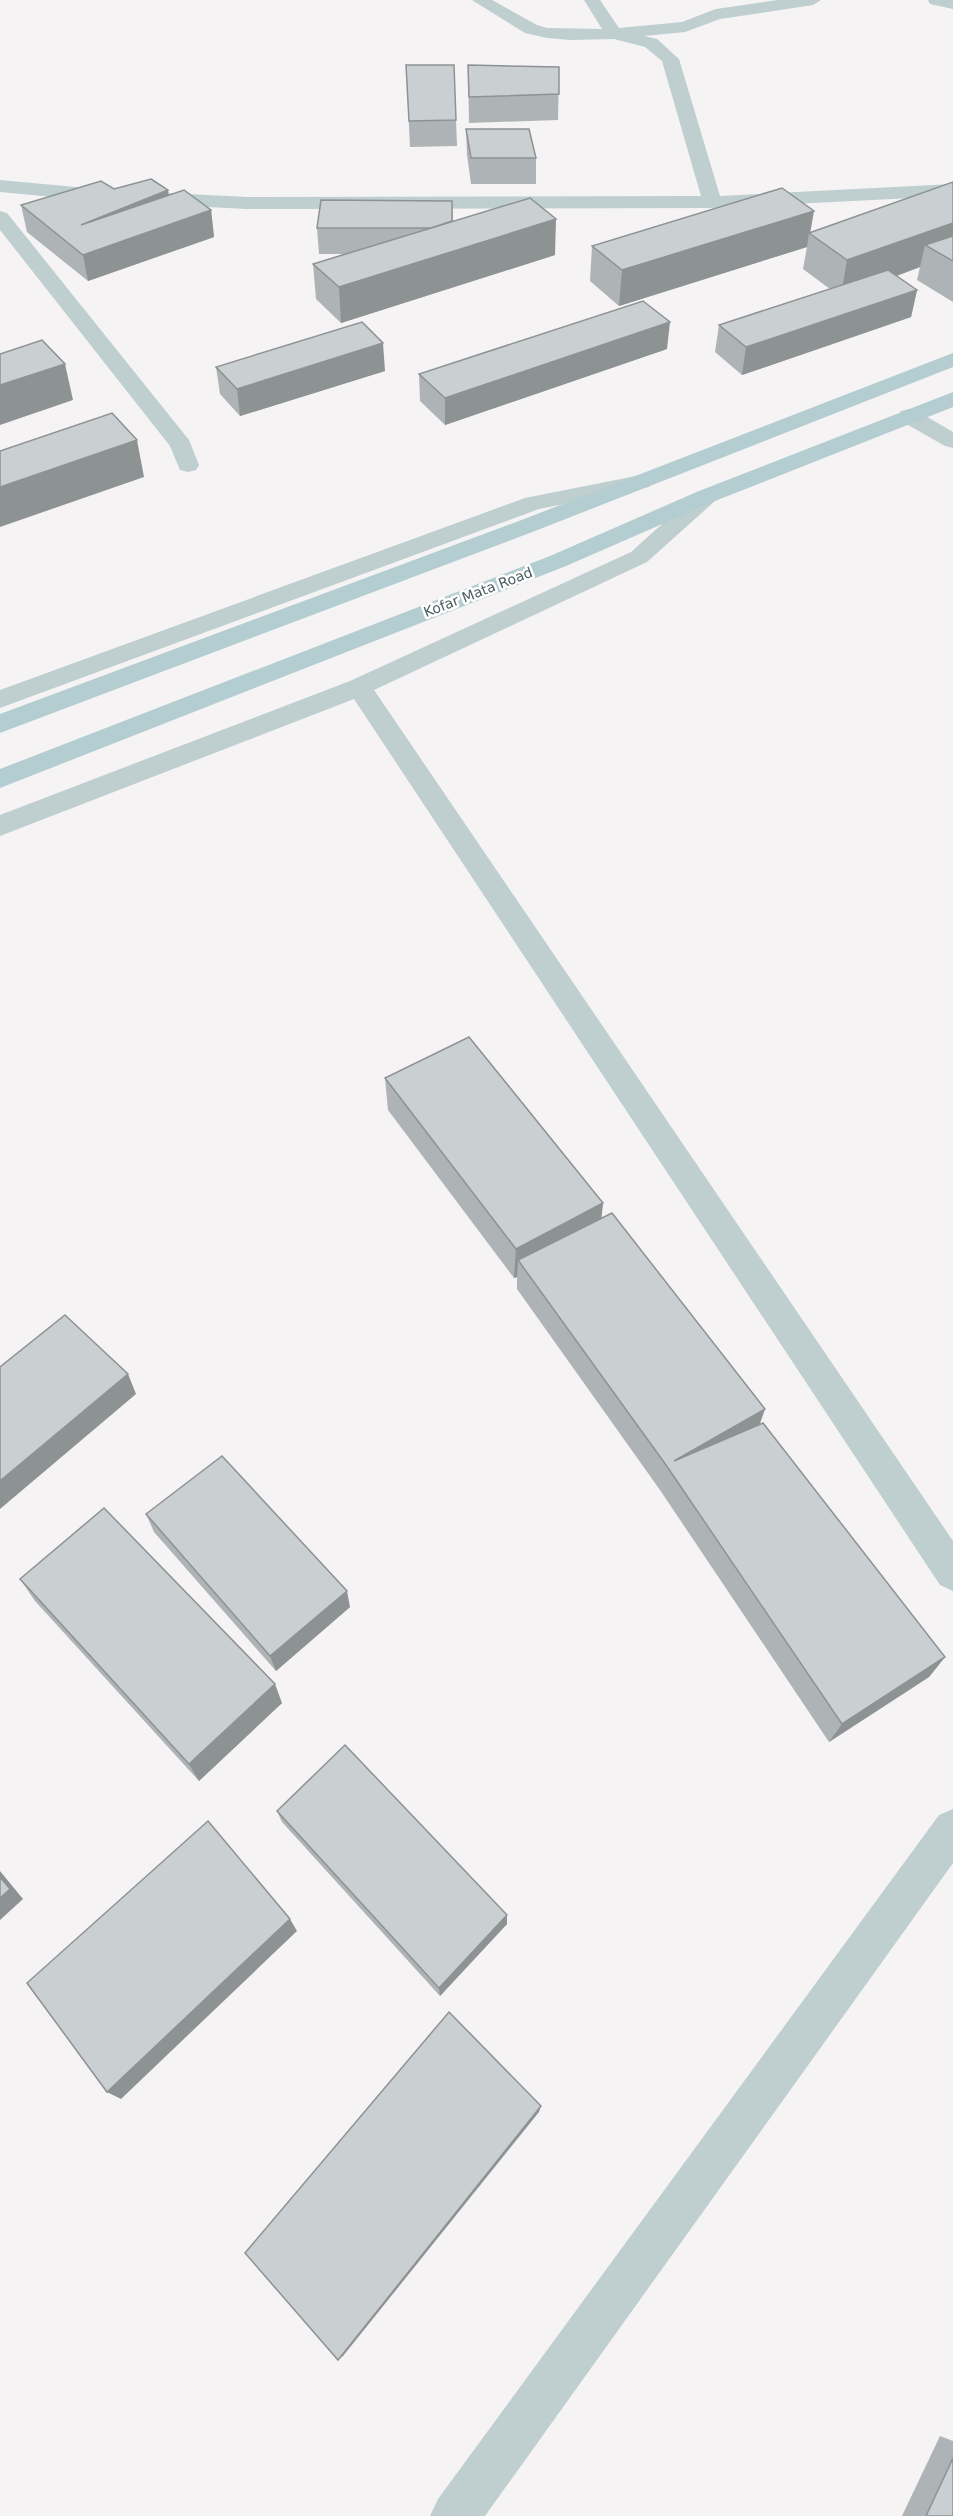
<svg xmlns="http://www.w3.org/2000/svg" width="953" height="2516" viewBox="0 0 953 2516" font-family="'DejaVu Sans',sans-serif">
<style>
.lines{fill:none;stroke-linecap:round;stroke-linejoin:round}
.minor{fill:#bfcecf;fill-rule:evenodd}
.major{fill:#b4cdd0;fill-rule:evenodd}
.wall{fill:#aeb3b5}
.shaded-wall{fill:#8d9293}
.building{fill:#cad0d2;stroke:#8d9293;stroke-width:1.5}
.labels{text-anchor:middle;dominant-baseline:central;stroke-width:5;stroke-linejoin:round;paint-order:stroke}
.far-street-label{font-size:14px;fill:#4b5f60;stroke:#fff}
</style>
<rect width="100%" height="100%" fill="#f5f3f4"/>
<g class="lines">
<g class="minor">
<polygon points="472,0 492,0 537,25 547,28 602,29 584,0 600,0 619,28 682,22 716,9 778,0 821,0 813,5 720,19 685,32 644,36 657,39 679,59 720,196 953,184 953,196 712,208 247,209 108,202 0,192 0,180 108,190 247,197 701,196 662,61 645,47 614,39 570,40 547,38 525,33"/>
<polygon points="928,0 953,0 953,9 930,4"/>
<polygon points="0,211 7,213 189,440 199,465 196,470 188,472 180,470 170,446 0,230"/>
<polygon points="909,409 917,411 953,432 953,448 945,446 901,421 898,416 901,411"/>
<polygon points="641,475 649,477 653,482 649,487 539,509 0,708 0,690 525,498"/>
<polygon points="707,489 715,491 719,496 715,501 647,562 374,690 953,1541 953,1591 940,1585 354,699 0,836 0,815 350,681 631,552 699,491"/>
<polygon points="953,1809 953,1863 485,2516 430,2516 438,2499 939,1815"/>
</g>
<g class="major">
<polygon points="953,353 953,367 535,531 0,733 0,714 519,521"/>
<polygon points="953,392 953,407 715,501 566,566 0,788 0,769 550,556 699,491"/>
</g>
</g>
<g class="wall">
<polygon points="406,65 456,120 457,146 410,147"/>
<polygon points="468,65 559,67 558,120 469,123"/>
<polygon points="466,129 536,158 536,184 471,184 467,155"/>
<polygon points="953,182 953,302 917,280 920,267 897,276 917,290 911,317 742,375 715,352 719,325 830,289 803,269 807,247 619,306 590,281 592,246 811,233"/>
<polygon points="114,189 169,195 211,210 214,237 88,281 27,232 21,205"/>
<polygon points="452,221 555,255 341,323 316,299 313,264 343,254 319,254 317,228"/>
<polygon points="667,349 445,425 420,401 419,374"/>
<polygon points="216,367 385,371 240,416 220,394"/>
<polygon points="385,1078 603,1203 601,1218 759,1424 945,1657 929,1677 829,1742 660,1490 517,1289 517,1277 514,1278 388,1110"/>
<polygon points="146,1514 350,1607 276,1671 154,1532"/>
<polygon points="20,1579 282,1703 199,1781 35,1601"/>
<polygon points="277,1811 507,1915 507,1924 440,1996 282,1822"/>
<polygon points="940,2436 953,2441 953,2516 902,2516"/>
</g>
<g class="shaded-wall">
<polygon points="168,190 172,217 81,225"/>
<polygon points="452,201 453,227 556,219 555,255 341,323 339,287 452,228"/>
<polygon points="211,210 214,237 88,281 83,255"/>
<polygon points="814,211 810,234 809,233 807,247 619,306 622,270"/>
<polygon points="953,223 953,256 925,245 920,267 841,296 847,260"/>
<polygon points="917,290 911,317 742,375 746,347"/>
<polygon points="670,322 667,349 445,425 445,398"/>
<polygon points="383,343 385,371 240,416 237,389"/>
<polygon points="65,364 73,400 0,425 0,385"/>
<polygon points="137,440 144,477 0,527 0,487"/>
<polygon points="603,1203 600,1233 518,1260 517,1277 514,1278 516,1249"/>
<polygon points="128,1374 136,1394 0,1509 0,1481"/>
<polygon points="765,1409 756,1435 674,1461"/>
<polygon points="347,1591 350,1607 276,1671 270,1656"/>
<polygon points="945,1657 929,1677 829,1742 842,1724"/>
<polygon points="275,1684 282,1703 199,1781 189,1764"/>
<polygon points="0,1871 23,1899 0,1920"/>
<polygon points="507,1915 507,1924 440,1996 439,1988"/>
<polygon points="290,1919 297,1931 121,2099 107,2092"/>
<polygon points="541,2106 539,2112 343,2356 338,2360"/>
</g>
<g class="building">
<polygon points="406,65 454,65 456,120 409,121"/>
<polygon points="468,65 559,67 559,94 469,97"/>
<polygon points="466,129 529,129 536,158 471,158"/>
<polygon points="151,179 168,190 81,225 184,190 211,210 83,255 21,205 101,181 114,189"/>
<polygon points="953,182 953,223 847,260 809,233"/>
<polygon points="782,188 814,211 622,270 592,246"/>
<polygon points="530,198 556,219 339,287 313,264"/>
<polygon points="321,200 452,201 452,221 431,228 317,228"/>
<polygon points="953,236 953,261 925,245"/>
<polygon points="888,270 917,290 746,347 719,325"/>
<polygon points="643,301 670,322 445,398 419,374"/>
<polygon points="362,322 383,343 237,389 216,367"/>
<polygon points="42,340 65,364 0,385 0,354"/>
<polygon points="112,413 137,440 0,487 0,451"/>
<polygon points="469,1037 603,1203 516,1249 385,1078"/>
<polygon points="612,1213 765,1409 674,1461 763,1423 945,1657 842,1724 666,1465 518,1260"/>
<polygon points="65,1315 128,1374 0,1481 0,1367"/>
<polygon points="222,1456 347,1591 270,1656 146,1514"/>
<polygon points="104,1508 275,1684 189,1764 20,1579"/>
<polygon points="345,1745 507,1915 439,1988 277,1811"/>
<polygon points="208,1821 290,1919 107,2092 27,1983"/>
<polygon points="0,1877 10,1889 0,1898"/>
<polygon points="449,2012 541,2106 338,2360 245,2253"/>
<polygon points="953,2458 953,2516 926,2516"/>
</g>
<g class="labels">
<g class="far-street-label">
<text transform="translate(478 592) rotate(-21)">Kofar Mata Road</text>
</g>
</g>
</svg>
